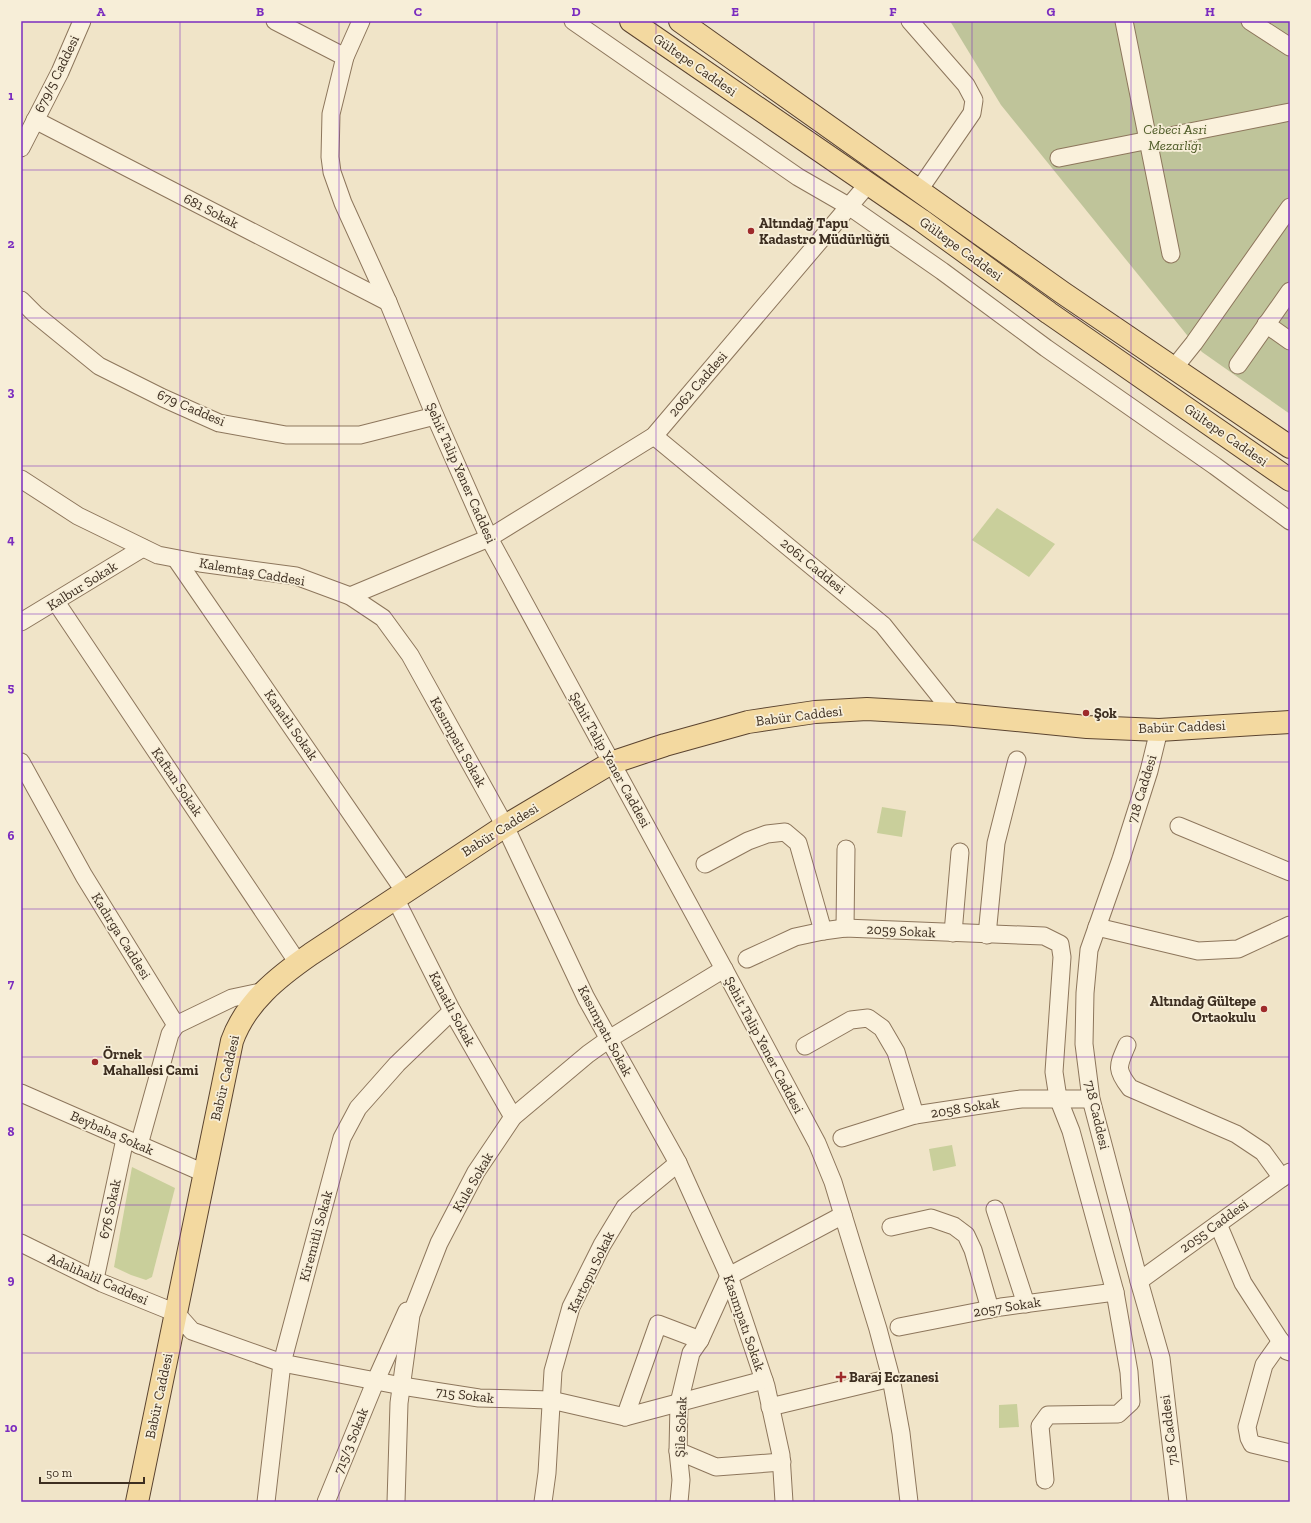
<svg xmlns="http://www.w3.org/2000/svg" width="1311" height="1523" viewBox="0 0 1311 1523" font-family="'Zilla Slab',serif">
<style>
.green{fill:#c9cf9b}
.cemetery{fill:#bfc49a}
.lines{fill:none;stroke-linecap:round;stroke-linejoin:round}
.minor-casing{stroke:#8d765c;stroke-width:19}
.major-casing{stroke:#5b4430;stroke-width:24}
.minor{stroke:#faf1dc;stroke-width:17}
.major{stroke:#f3d9a0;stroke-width:22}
.grid{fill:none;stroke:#7b2cbf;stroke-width:1;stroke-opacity:0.55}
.poi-dot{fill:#9e2a2b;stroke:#f7eed8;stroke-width:1.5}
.labels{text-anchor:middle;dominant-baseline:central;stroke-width:3.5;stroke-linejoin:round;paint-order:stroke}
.street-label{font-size:14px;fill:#3d2e20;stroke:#f7eed8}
.park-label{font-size:14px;font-style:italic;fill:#4d5a26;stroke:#f7eed8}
.poi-label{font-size:14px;font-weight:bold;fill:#3d2e20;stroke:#f7eed8;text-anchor:start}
.neatline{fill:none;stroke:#7b2cbf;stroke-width:1.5}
.grid-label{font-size:13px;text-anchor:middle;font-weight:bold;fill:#7b2cbf}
</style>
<rect width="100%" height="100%" fill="#f0e4c8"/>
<g class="green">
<polygon points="997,508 1055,544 1029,577 972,540"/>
<polygon points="882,807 906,811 902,837 877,833"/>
<polygon points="952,1145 956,1166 933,1171 929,1149"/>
<polygon points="132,1167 175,1188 152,1277 146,1280 131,1275 114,1267"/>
<polygon points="1017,1404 1019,1427 999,1428 999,1405"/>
</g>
<polygon class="cemetery" points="950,21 1290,21 1290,414 1202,352 1191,340 1001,105"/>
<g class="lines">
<defs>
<g id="minor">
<polyline points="275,21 345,57"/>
<polyline points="361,21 345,57 331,114 330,157 332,172 343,203 388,302 435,416 489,538 724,969 817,1143 833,1182 843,1215 878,1329 891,1378 901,1433 909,1502"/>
<polyline points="573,21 798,177 850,207 942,271 1046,348 1215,466 1290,521"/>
<polyline points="910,21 966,85 974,100 972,113 919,190"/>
<polyline points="1124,21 1171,254"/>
<polyline points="1250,21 1290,47"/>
<polyline points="35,120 388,302"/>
<polyline points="21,148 60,72 82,21"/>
<polyline points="1059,158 1290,112"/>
<polyline points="21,300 35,314 99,366 163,398 219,423 286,435 360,435 435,416"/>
<polyline points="1266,324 1290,341"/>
<polyline points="1238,365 1290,291"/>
<polyline points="1174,368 1194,343 1290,207"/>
<polyline points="654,436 883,625 954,714"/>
<polyline points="21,479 78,516 158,555 200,563 296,576 350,596 383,618 410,655 505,826 586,998 678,1163 729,1276 766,1386 781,1455 784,1502"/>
<polyline points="176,559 405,892"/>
<polyline points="350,596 489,538 654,436 868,184"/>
<polyline points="56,602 298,963"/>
<polyline points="21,622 143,548"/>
<polyline points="1159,730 1149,771 1121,859 1089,950 1085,993 1084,1044 1091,1099 1139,1281 1161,1358 1178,1502"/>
<polyline points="21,762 84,876 176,1025"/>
<polyline points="1179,826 1290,872"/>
<polyline points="705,864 748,841 767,834 785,832 798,843 823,931"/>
<polyline points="395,898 452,1011 513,1117"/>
<polyline points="1097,927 1198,951 1238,949 1290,925"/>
<polyline points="845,928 846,849"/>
<polyline points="953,933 960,852"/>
<polyline points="987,935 996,843 1017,760"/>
<polyline points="747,959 795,937 823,931 845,928 1044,936 1060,944 1062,957 1054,1072 1058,1098 1071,1131 1115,1292 1129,1372 1131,1402 1118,1414 1048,1415 1040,1426 1045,1480"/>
<polyline points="176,1025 232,998 265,991"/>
<path d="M 1127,1045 C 1118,1066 1115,1069 1130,1088 L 1236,1134 L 1263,1152 L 1282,1178"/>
<polyline points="805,1046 851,1020 868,1018 882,1028 896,1052 915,1115"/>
<polyline points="21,1093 204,1173"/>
<polyline points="842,1138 915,1115 1021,1099 1091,1099"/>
<polyline points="139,1145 170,1034 176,1025"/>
<polyline points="995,1209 1026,1304"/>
<polyline points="1218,1224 1243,1283 1287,1351 1290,1352"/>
<polyline points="891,1227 931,1218 954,1226 966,1235 973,1250 990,1309"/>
<polyline points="21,1243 102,1283 176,1313 192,1331 282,1363 402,1386 479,1398 551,1400 625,1417 764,1380"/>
<polyline points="95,1279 125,1139"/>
<polyline points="1139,1281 1290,1172"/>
<polyline points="899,1327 1001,1307 1115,1292"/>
<polyline points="1281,1341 1264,1365 1247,1427 1249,1438 1252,1444 1290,1453"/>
<polyline points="770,1407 891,1378"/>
<polyline points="625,1417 658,1324 700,1340"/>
<polyline points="678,1451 716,1467 782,1462"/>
<polyline points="266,1502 282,1363 342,1138 358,1108 397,1064 452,1011"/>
<polyline points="326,1502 376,1380 407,1311"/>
<polyline points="396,1502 399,1403 411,1315 439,1243 476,1172 513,1117 588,1054 609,1039 724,969"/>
<polyline points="543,1502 547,1473 553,1371 571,1307 602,1245 625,1207 678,1163"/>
<polyline points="679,1502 681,1480 678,1451 679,1403 691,1353 700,1340 729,1276 843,1215"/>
</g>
<g id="major">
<polyline points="631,21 921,220 1049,313 1290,480"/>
<polyline points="680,21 1063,293 1290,447"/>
<path d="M 137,1502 L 232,1041 C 246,1002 278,977 311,954 L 505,826 L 611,763 L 665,745 L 748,722 L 815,712 L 867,709 L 954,714 L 1087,727 L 1159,730 L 1290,722"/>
</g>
</defs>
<use href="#minor" class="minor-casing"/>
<use href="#major" class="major-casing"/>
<use href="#minor" class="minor"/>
<use href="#major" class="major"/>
</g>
<path class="grid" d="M 180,21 L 180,1502M 339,21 L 339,1502M 497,21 L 497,1502M 656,21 L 656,1502M 814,21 L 814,1502M 972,21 L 972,1502M 1131,21 L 1131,1502M 21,170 L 1290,170M 21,318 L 1290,318M 21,466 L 1290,466M 21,614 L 1290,614M 21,762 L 1290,762M 21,909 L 1290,909M 21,1057 L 1290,1057M 21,1205 L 1290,1205M 21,1353 L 1290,1353"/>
<g class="poi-dot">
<circle cx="751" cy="231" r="4"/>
<circle cx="1086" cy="713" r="4"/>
<circle cx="1264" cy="1009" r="4"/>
<circle cx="95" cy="1062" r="4"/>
<path d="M839 1371h4v4h4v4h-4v4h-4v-4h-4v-4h4z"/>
</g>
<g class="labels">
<g class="street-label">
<text transform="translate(695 65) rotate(35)">Gültepe Caddesi</text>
<text transform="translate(57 74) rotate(-64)">679/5 Caddesi</text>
<text transform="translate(211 211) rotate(27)">681 Sokak</text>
<text transform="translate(961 249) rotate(36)">Gültepe Caddesi</text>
<text transform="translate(698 384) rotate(-49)">2062 Caddesi</text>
<text transform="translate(191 408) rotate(23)">679 Caddesi</text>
<text transform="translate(1226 435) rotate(35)">Gültepe Caddesi</text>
<text transform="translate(461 473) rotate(66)">Şehit Talip Yener Caddesi</text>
<text transform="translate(813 566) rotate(39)">2061 Caddesi</text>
<text transform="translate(252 572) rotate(10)">Kalemtaş Caddesi</text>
<text transform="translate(82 586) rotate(-32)">Kalbur Sokak</text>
<text transform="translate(799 716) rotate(-7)">Babür Caddesi</text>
<text transform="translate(291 725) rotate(55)">Kanatlı Sokak</text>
<text transform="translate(1182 727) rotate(-2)">Babür Caddesi</text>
<text transform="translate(458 742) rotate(61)">Kasımpatı Sokak</text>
<text transform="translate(610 760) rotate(61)">Şehit Talip Yener Caddesi</text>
<text transform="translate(177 782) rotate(56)">Kaftan Sokak</text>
<text transform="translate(1142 789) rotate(-73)">718 Caddesi</text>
<text transform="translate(500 830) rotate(-32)">Babür Caddesi</text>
<text transform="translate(901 931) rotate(3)">2059 Sokak</text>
<text transform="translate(121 936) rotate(58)">Kadırga Caddesi</text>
<text transform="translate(452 1009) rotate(62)">Kanatlı Sokak</text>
<text transform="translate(605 1031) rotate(62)">Kasımpatı Sokak</text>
<text transform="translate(764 1045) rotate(62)">Şehit Talip Yener Caddesi</text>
<text transform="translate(225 1078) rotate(-77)">Babür Caddesi</text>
<text transform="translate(965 1108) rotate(-9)">2058 Sokak</text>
<text transform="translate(1097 1115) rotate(77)">718 Caddesi</text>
<text transform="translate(112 1133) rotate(24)">Beybaba Sokak</text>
<text transform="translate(473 1182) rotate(-60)">Kule Sokak</text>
<text transform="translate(110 1209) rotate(-78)">676 Sokak</text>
<text transform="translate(1214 1226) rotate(-36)">2055 Caddesi</text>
<text transform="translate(316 1236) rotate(-75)">Kiremitli Sokak</text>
<text transform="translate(591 1272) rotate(-64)">Kartopu Sokak</text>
<text transform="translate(98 1279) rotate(24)">Adalıhalil Caddesi</text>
<text transform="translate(1007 1307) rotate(-9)">2057 Sokak</text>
<text transform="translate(744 1323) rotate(71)">Kasımpatı Sokak</text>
<text transform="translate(465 1395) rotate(7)">715 Sokak</text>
<text transform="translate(159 1396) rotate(-78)">Babür Caddesi</text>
<text transform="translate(681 1427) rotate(-88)">Şile Sokak</text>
<text transform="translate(1169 1430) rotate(-97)">718 Caddesi</text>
<text transform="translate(351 1441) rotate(-68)">715/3 Sokak</text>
</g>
<g class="park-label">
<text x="1175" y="129">Cebeci Asri<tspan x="1175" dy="16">Mezarlığı</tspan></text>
</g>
<g class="poi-label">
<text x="759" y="223">Altındağ Tapu<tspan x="759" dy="16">Kadastro Müdürlüğü</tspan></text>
<text x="1094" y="713">Şok</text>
<text x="1256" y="1001" text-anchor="end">Altındağ Gültepe<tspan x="1256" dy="16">Ortaokulu</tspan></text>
<text x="103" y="1054">Örnek<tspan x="103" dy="16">Mahallesi Cami</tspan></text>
<text x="849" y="1377">Baraj Eczanesi</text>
</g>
</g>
<rect width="1311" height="1523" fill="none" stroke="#f7eed8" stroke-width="44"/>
<path d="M40 1477v6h104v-6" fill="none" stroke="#3d2e20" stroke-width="2"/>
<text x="46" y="1477" font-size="12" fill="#3d2e20" stroke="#f7eed8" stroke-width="3" paint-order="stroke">50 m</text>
<rect x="22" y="22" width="1267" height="1479" class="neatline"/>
<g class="grid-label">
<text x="101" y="16">A</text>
<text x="260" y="16">B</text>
<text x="418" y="16">C</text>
<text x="576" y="16">D</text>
<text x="735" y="16">E</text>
<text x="893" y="16">F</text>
<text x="1051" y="16">G</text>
<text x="1210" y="16">H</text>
<text x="11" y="100">1</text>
<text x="11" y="248">2</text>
<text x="11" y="396">3</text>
<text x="11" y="544">4</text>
<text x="11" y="692">5</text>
<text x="11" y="840">6</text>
<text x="11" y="988">7</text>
<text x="11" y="1136">8</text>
<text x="11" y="1284">9</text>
<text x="11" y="1432">10</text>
</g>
</svg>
